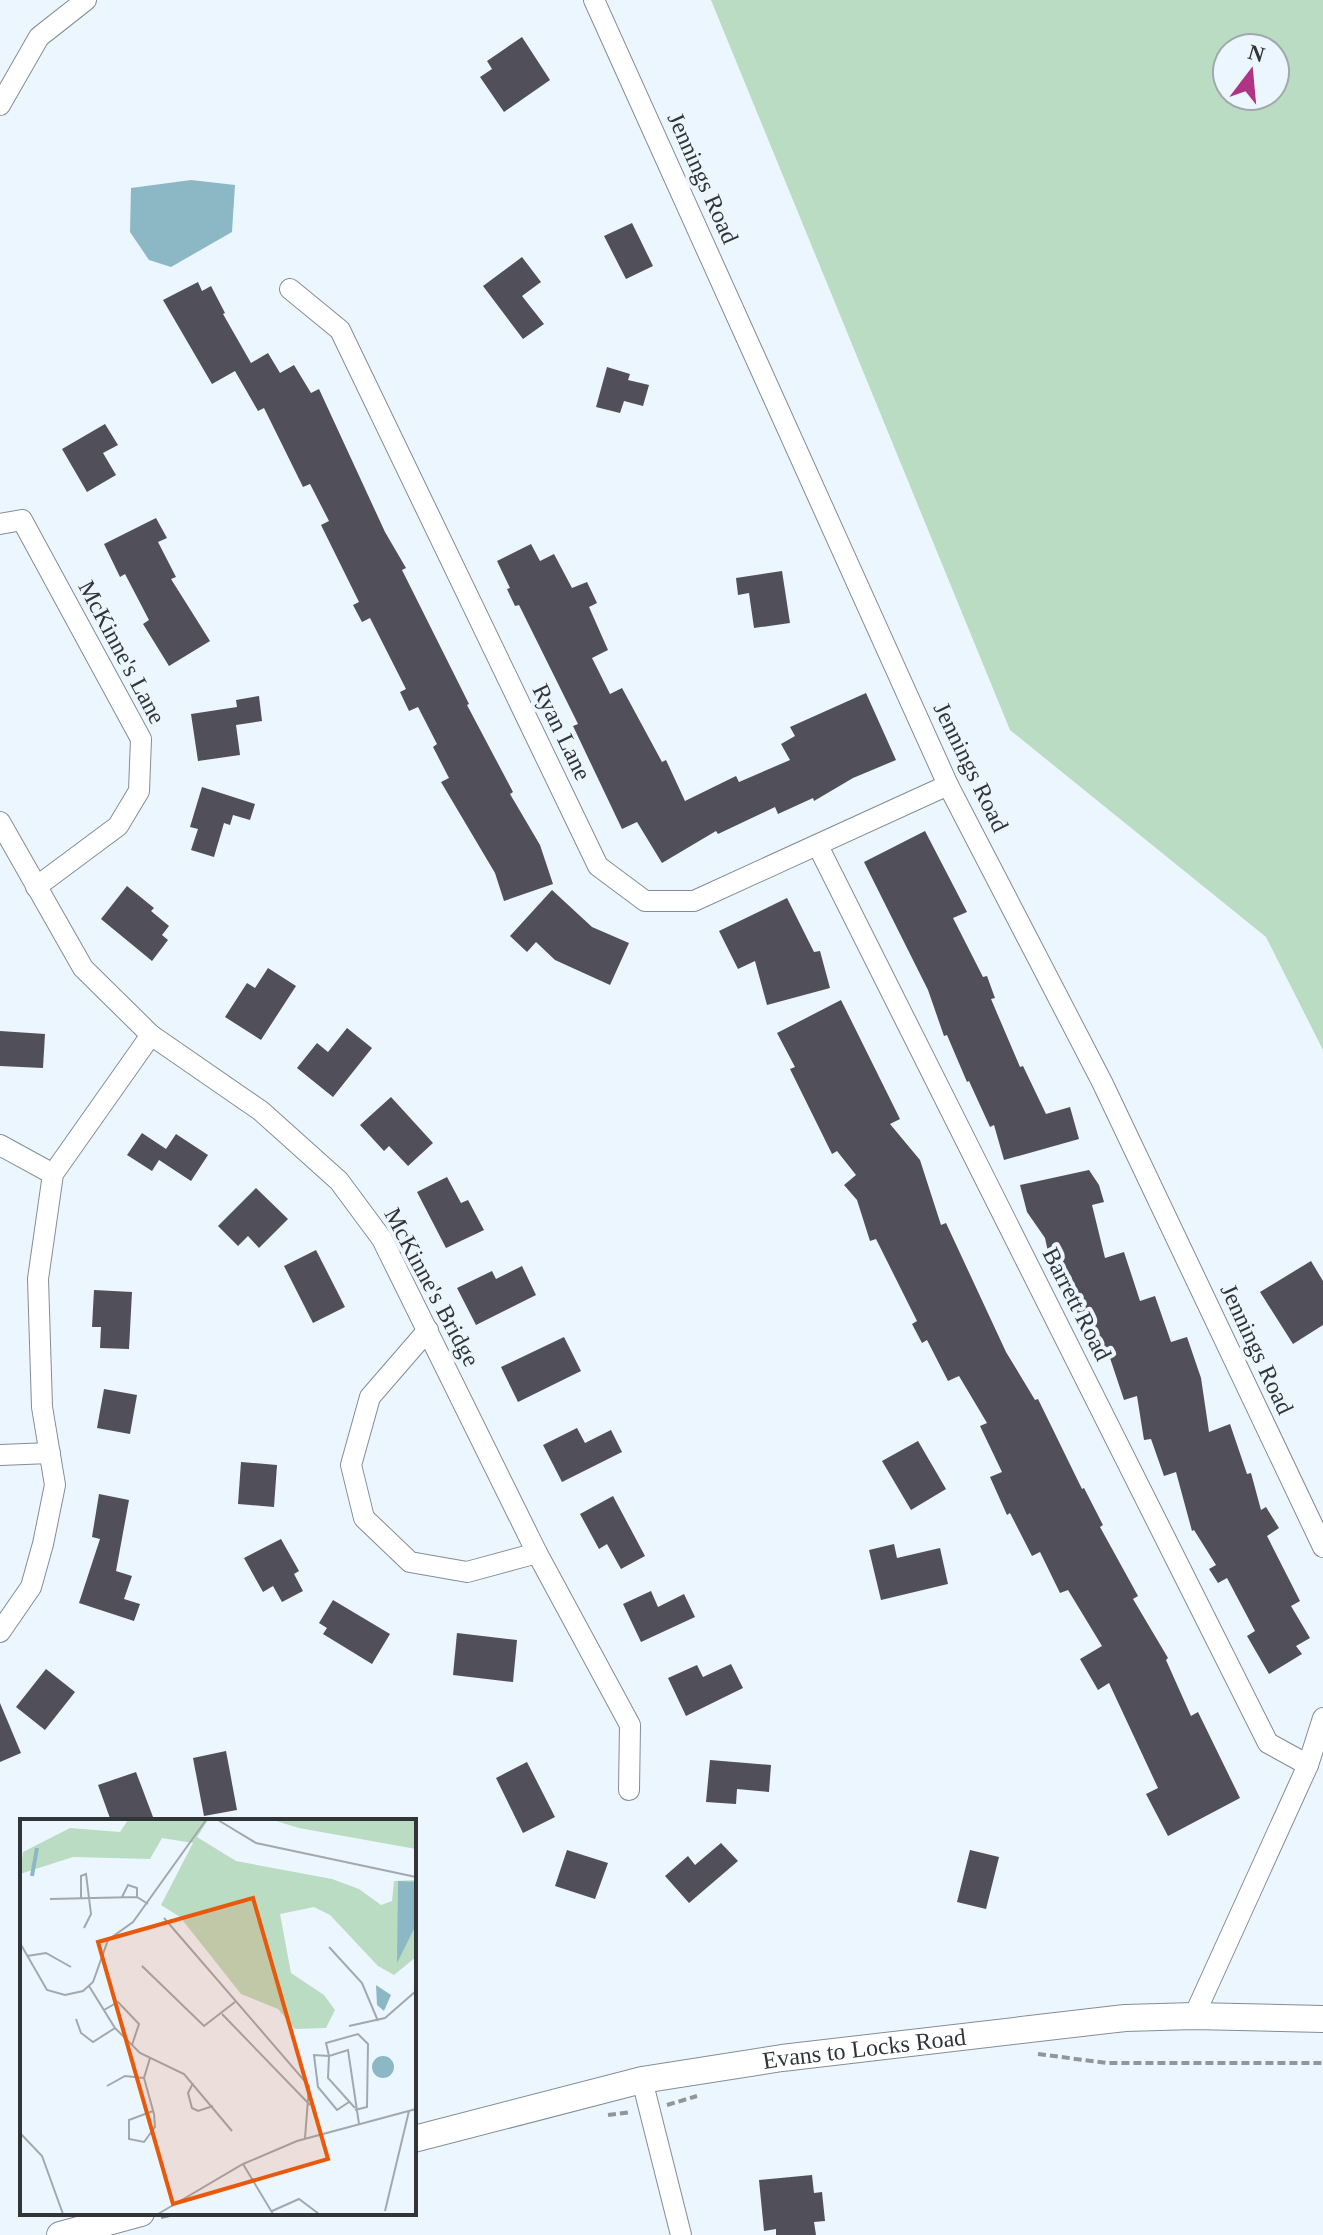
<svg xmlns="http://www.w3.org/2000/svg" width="1323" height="2235" viewBox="0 0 1323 2235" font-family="Georgia,serif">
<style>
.green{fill:#badcc2;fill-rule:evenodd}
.water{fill:#8cb8c5}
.building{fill:#514f59}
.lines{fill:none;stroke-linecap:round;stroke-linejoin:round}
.minor-casing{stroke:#848d95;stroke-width:22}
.tertiary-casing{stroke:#848d95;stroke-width:28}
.path{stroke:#8f969c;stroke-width:4;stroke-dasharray:8 4;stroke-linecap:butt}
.minor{stroke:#fff;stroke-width:20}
.tertiary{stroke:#fff;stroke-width:26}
.labels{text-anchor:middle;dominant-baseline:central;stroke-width:8;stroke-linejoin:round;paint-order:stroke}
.street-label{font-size:24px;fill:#313538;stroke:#ecf6ff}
.inset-river{fill:none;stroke:#8cb8c5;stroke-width:4}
.inset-road{fill:none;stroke:#a1a9af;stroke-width:2}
.view{fill:#e8590c;fill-opacity:0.15;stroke:#e8590c;stroke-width:4}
.inset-edge{fill:none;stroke:#313538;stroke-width:4}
</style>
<rect width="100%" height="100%" fill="#ecf6ff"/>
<path class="green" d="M 711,0 L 1323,0 L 1323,1050 L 1266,937 L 1010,730 ZM 1227,48 L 1275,48 L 1275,96 L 1227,96 Z"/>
<polygon class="water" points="191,180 235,185 232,232 171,267 149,260 130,232 131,188"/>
<g class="building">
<polygon points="522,37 550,80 504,112 480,77 492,69 487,61"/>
<polygon points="632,223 653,266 626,279 604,236"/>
<polygon points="522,257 541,282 522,296 544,324 523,339 483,286"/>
<polygon points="198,282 202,291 211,286 225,313 223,314 251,363 268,353 280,373 294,365 311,393 319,389 385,532 406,568 402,570 469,704 467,705 513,792 510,794 540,845 553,884 504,901 495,873 441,782 449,778 433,747 437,744 418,707 409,711 400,692 406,689 370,618 362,622 353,605 359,602 321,525 329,521 310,484 303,487 264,408 258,411 235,371 212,384 163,300"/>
<polygon points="607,367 630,374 628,380 649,385 643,406 624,401 620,413 596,407"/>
<polygon points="105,424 118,445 103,453 116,475 87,492 62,449"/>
<polygon points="156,518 167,538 158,542 176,577 171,579 210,641 169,666 143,624 149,620 125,574 120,577 104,544"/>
<polygon points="531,544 540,561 554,554 572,588 587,582 597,603 589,607 608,650 592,658 610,694 622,688 662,762 666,760 685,801 736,776 739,782 790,760 781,744 795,736 790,727 866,693 896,760 853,778 814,801 813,798 778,814 775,807 718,834 716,831 662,863 637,822 622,829 573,726 578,724 519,605 515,606 507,589 510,588 497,561"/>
<polygon points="782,571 790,623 754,628 749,593 738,595 736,578"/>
<polygon points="259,696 262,721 236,725 240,755 198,761 191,714 237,707 236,700"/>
<polygon points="202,787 255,804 250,820 233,815 230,825 224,823 214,857 191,850 198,829 190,827"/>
<polygon points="925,831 967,912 953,918 983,977 987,976 995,998 991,999 1020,1067 1023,1066 1046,1114 1070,1107 1079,1139 1004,1160 994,1125 990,1127 969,1081 967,1082 947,1035 944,1036 928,990 864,862"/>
<polygon points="127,886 154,908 151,911 169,926 162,935 168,940 152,961 101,919"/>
<polygon points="552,890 592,927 629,943 610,985 555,960 536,942 527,952 510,936"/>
<polygon points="787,898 814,952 820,951 830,988 767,1005 755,961 738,969 719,931"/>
<polygon points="268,968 296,986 261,1040 225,1017 247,983 255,988"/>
<polygon points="841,1000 900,1119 890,1124 920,1160 941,1225 946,1223 1006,1352 1035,1400 1038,1399 1082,1489 1084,1488 1103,1525 1100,1527 1138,1596 1133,1599 1168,1658 1166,1660 1191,1716 1198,1712 1240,1798 1168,1836 1146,1794 1158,1788 1109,1683 1098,1690 1080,1659 1102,1646 1068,1590 1060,1593 1040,1552 1032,1556 1010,1513 1007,1515 990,1477 1002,1472 980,1426 987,1423 959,1376 948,1381 927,1340 922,1343 912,1324 917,1321 876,1239 870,1241 857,1200 844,1185 856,1175 837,1151 832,1154 790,1069 795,1067 777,1033"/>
<polygon points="347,1028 372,1048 333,1097 297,1068 317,1043 328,1052"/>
<polygon points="0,1031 45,1034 43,1068 0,1066"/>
<polygon points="391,1097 433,1143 408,1166 389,1146 384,1151 360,1125"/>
<polygon points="142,1133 166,1149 176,1134 208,1155 191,1181 159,1160 152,1171 127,1155"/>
<polygon points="1089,1170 1099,1185 1104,1202 1092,1205 1105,1258 1124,1252 1140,1301 1155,1296 1171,1342 1187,1337 1201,1378 1209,1432 1230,1424 1247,1474 1251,1473 1261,1510 1266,1507 1279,1528 1267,1536 1300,1601 1291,1606 1310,1638 1296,1646 1302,1654 1269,1674 1247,1636 1255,1631 1227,1578 1218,1583 1209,1569 1216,1565 1194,1530 1192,1531 1176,1472 1164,1476 1151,1439 1144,1440 1137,1396 1124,1400 1108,1352 1102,1354 1087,1310 1077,1313 1063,1267 1057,1271 1050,1261 1045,1238 1027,1212 1020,1185"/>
<polygon points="447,1177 461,1203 468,1200 484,1230 446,1248 417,1192"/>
<polygon points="256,1188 288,1219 259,1248 248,1236 238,1246 218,1226"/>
<polygon points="316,1250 345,1307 313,1323 284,1266"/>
<polygon points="1311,1261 1323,1281 1323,1325 1293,1344 1260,1292"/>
<polygon points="522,1266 536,1295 476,1325 457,1288 492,1271 496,1279"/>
<polygon points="94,1290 132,1292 129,1349 100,1348 101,1327 92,1327"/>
<polygon points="564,1337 581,1371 518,1402 501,1367"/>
<polygon points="104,1389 137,1395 130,1434 97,1428"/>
<polygon points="577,1428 585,1443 611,1430 622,1452 562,1482 543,1445"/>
<polygon points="918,1441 946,1489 911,1510 882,1461"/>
<polygon points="241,1462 277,1465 274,1507 238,1504"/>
<polygon points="99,1494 129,1500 116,1571 132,1576 124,1599 140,1604 134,1621 79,1603 100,1539 92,1537"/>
<polygon points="613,1496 645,1556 621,1569 607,1544 599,1549 580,1514"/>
<polygon points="281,1539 299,1571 294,1574 303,1591 282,1602 273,1586 263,1592 244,1558"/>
<polygon points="894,1544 897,1558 940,1548 948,1584 881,1600 869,1550"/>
<polygon points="651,1591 658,1607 684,1594 695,1617 641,1642 623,1604"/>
<polygon points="333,1600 390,1634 372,1664 323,1634 327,1628 319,1623"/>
<polygon points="457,1633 517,1640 513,1682 453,1675"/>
<polygon points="731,1664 743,1688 686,1716 668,1678 697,1665 703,1677"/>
<polygon points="46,1669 75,1692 45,1730 16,1707"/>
<polygon points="0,1703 21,1753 0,1762"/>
<polygon points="226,1751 237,1810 204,1816 193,1758"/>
<polygon points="710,1760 771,1765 769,1792 737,1789 736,1804 706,1802"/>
<polygon points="527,1762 555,1817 523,1833 496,1778"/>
<polygon points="136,1772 153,1817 143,1821 111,1821 98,1785"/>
<polygon points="721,1843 738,1861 689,1903 665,1876 688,1856 695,1865"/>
<polygon points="567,1850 608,1863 595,1899 555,1886"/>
<polygon points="970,1850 999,1857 986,1909 957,1902"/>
<polygon points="812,2175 814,2193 822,2192 825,2221 814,2222 816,2235 776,2235 776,2229 764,2231 759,2180"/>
</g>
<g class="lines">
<defs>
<g id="minor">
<polyline points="594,0 948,785 1102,1082 1323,1547"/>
<polyline points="0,105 39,37 86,0"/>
<polyline points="290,289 340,330 598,866 645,901 694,901 948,785"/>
<polyline points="0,524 22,520 141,739 139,791 118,826 36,887"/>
<polyline points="0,822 83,968 151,1035 261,1111 339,1181 382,1239 537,1553 630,1725 629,1790"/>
<polyline points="818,846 1268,1743 1308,1765"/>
<polyline points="0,1145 53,1174"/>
<polyline points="428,1330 370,1397 351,1465 364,1518 410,1562 467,1572 537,1553"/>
<polyline points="0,1455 50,1453"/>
<polyline points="0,1632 31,1587 43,1544 55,1485 42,1407 38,1279 53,1174 151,1035"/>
<polyline points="1194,2016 1308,1765 1323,1718"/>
<polyline points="642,2080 681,2235"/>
</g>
<g id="tertiary">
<path id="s1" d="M 414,2139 L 642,2080 L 782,2058 L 1125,2018 L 1194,2016 L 1323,2019"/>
<polyline points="60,2235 141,2213"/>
</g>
</defs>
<use href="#minor" class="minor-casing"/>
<use href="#tertiary" class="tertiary-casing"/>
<g class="path">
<polyline points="1038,2054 1107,2063 1323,2063"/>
<polyline points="667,2105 697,2096"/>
<polyline points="608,2115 631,2112"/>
<polyline points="161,2217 179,2213"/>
</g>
<use href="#minor" class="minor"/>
<use href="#tertiary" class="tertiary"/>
</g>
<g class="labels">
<g class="street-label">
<text transform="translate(703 178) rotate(66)">Jennings Road</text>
<text transform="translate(122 652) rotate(62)">McKinne's Lane</text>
<text transform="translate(562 732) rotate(64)">Ryan Lane</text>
<text transform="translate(971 767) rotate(64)">Jennings Road</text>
<text transform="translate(432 1287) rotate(62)">McKinne's Bridge</text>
<text transform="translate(1077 1304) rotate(63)">Barrett Road</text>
<text transform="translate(1257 1349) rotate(65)">Jennings Road</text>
<text stroke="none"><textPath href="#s1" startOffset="460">Evans to Locks Road</textPath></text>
</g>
</g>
<g transform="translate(20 1819)">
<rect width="396" height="396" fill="#ecf6ff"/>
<path d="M 108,1 L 188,1 L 177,18 L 216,42 L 312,60 L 339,70 L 361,86 L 372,82 L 374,62 L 396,61 L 396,138 L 374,156 L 358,147 L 310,96 L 294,88 L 260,95 L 271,154 L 304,176 L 315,191 L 306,209 L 275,210 L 258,190 L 221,175 L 160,98 L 141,86 L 173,24 L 142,19 L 130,40 L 53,38 L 0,55 L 3,33 L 50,9 L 100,13 ZM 253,1 L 396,1 L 396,30 L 279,9 Z" fill="#badcc2"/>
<path d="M 378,62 L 396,63 L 396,106 L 377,144 ZM 356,166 L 371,176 L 364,192 L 357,186 ZM352 248a11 11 0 1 1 22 0a11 11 0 1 1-22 0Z" fill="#8cb8c5"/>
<path class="inset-river" d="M 12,57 L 17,29"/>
<path class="inset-road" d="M 198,1 L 236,24 L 396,58M 102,78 L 108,66 L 117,69 L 117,78M 61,79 L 61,57 L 66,55 L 71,95 L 64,109M 30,80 L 117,78 L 128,85M 144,99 L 289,267 L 285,319M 0,124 L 27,171 L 45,176 L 63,172 L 73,163 L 88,121 L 113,103 L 186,1M 309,128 L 342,164 L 358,202M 7,137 L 26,134 L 51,148M 122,147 L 184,207 L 215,183M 69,167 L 95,209 L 120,234 L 164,255 L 212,312M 84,191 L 98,183 L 119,205 L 112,226M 202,195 L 290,286M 56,200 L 61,214 L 73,223 L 95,209M 329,207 L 365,199 L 396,172M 309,237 L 306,224 L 338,215 L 348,225 L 347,288 L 335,291M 309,237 L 294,236 L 298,268 L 317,291 L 329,283M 130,239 L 124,259 L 134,295 L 135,308 L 124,323 L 109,320 L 109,301 L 133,292M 173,264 L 168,274 L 172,289 L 178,292 L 193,287M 87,267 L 105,257 L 124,259M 335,289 L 308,259 L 309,237 L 328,231 L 339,305M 0,314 L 22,337 L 43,395M 223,345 L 253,395M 252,392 L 279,380 L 299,395M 365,392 L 389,292M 138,395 L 223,345 L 277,322 L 396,290"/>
<path class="view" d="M 233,79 L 308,340 L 153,385 L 78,123 Z"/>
<rect width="396" height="396" class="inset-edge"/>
</g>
<g transform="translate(1251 72) rotate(16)"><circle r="38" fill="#ecf6ff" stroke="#a1a9af" stroke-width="2"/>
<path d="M0-6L14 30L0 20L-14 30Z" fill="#af3486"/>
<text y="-12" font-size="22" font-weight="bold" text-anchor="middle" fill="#313538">N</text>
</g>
</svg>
